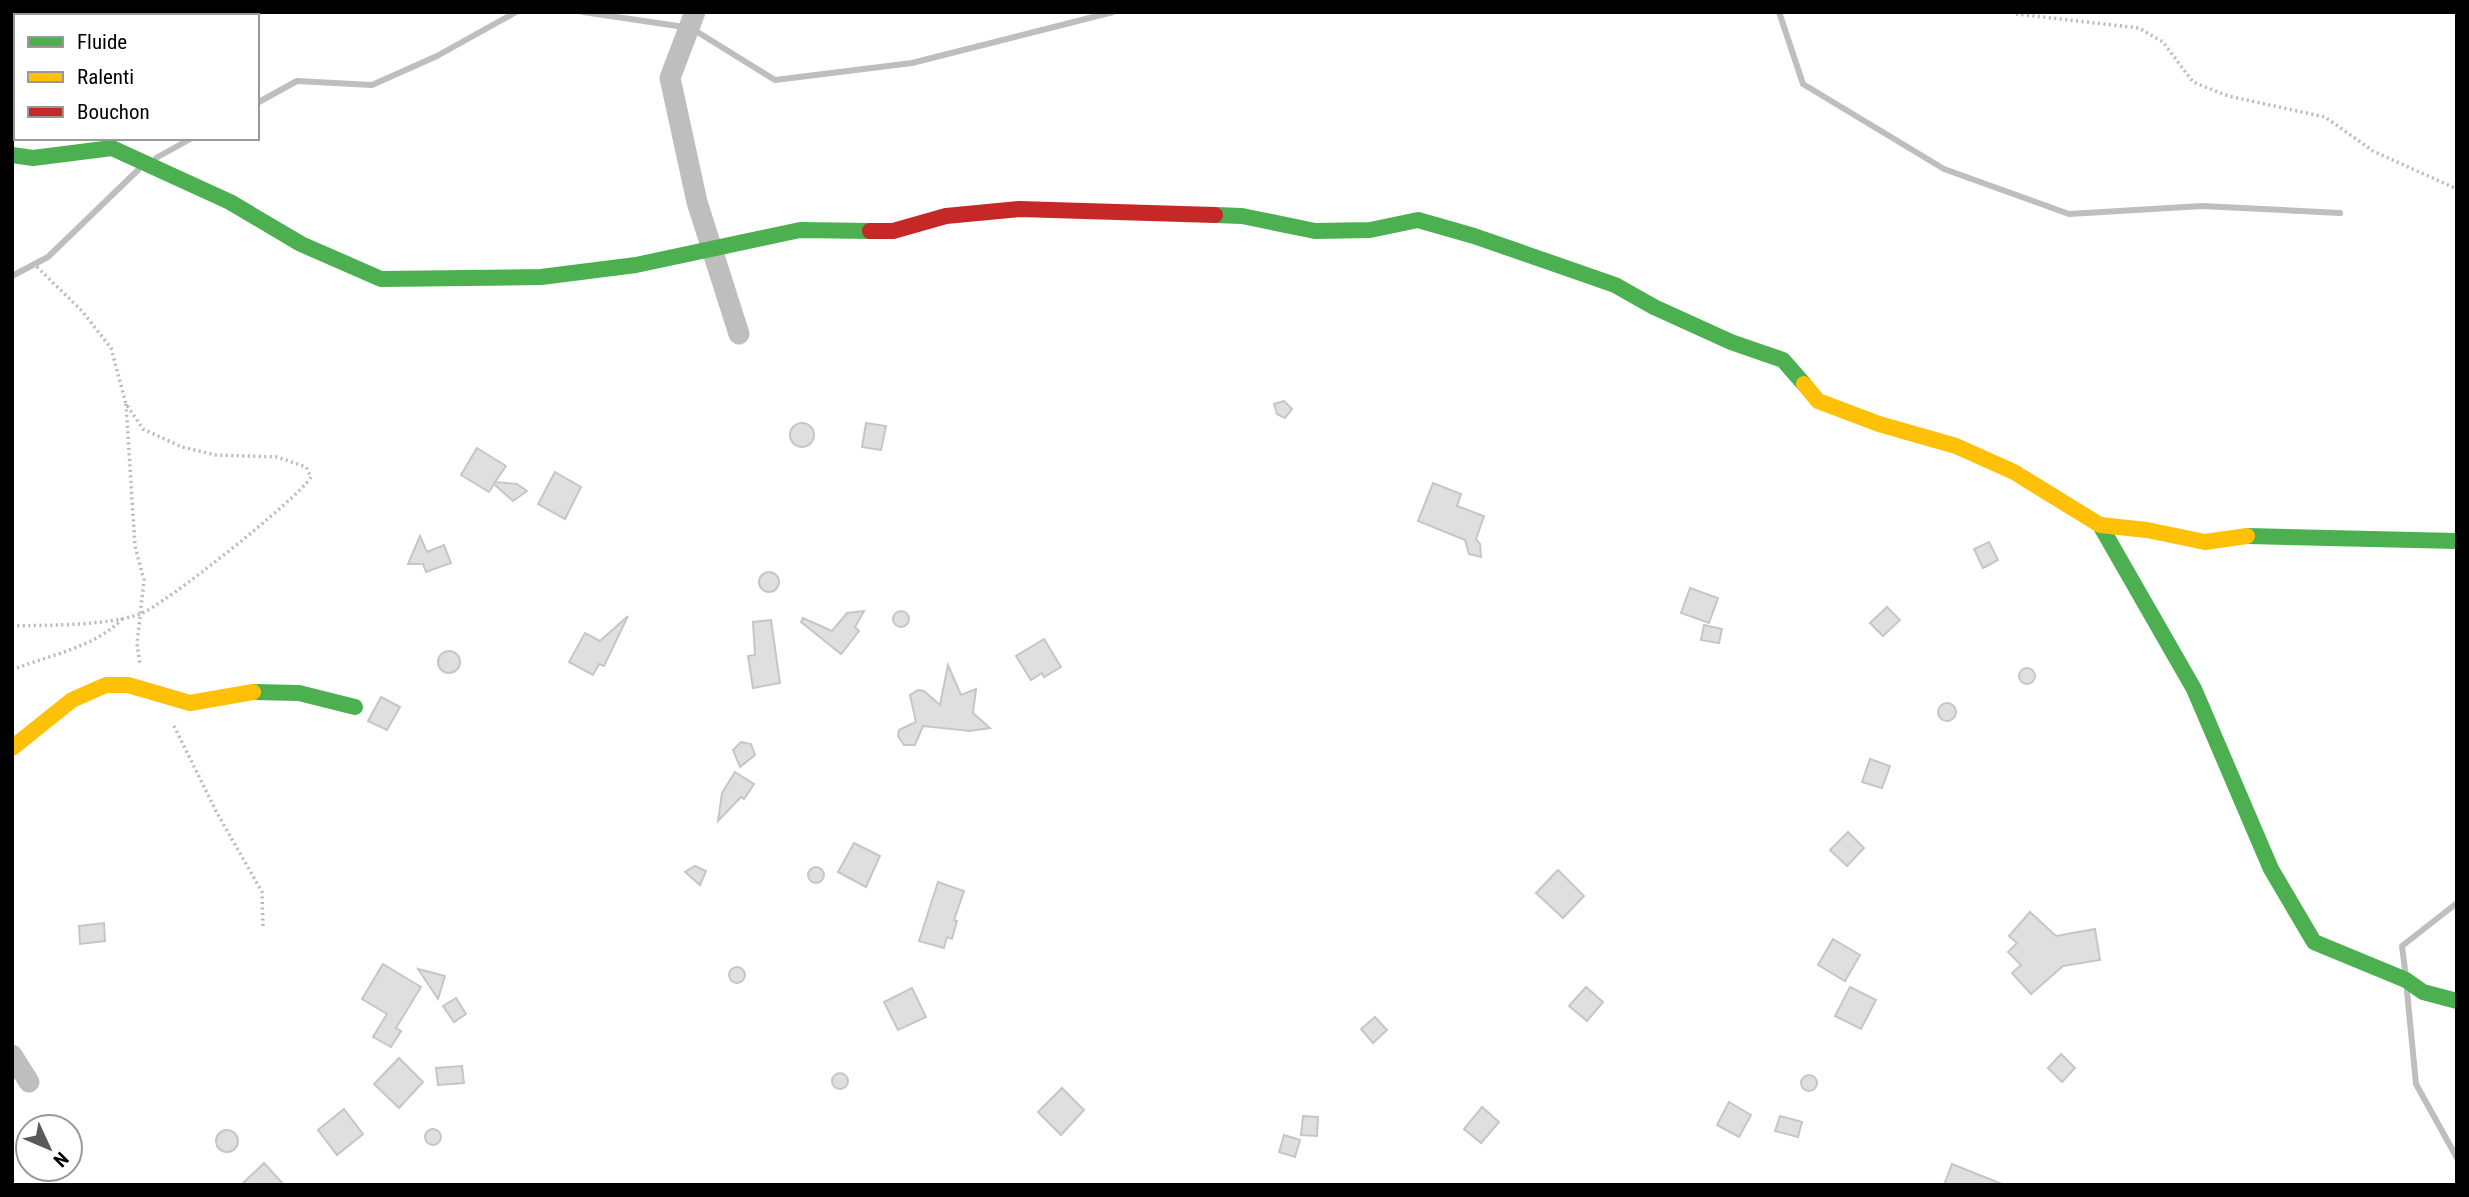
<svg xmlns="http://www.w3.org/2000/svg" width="2469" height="1197" viewBox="0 0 2469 1197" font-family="'Roboto Condensed',sans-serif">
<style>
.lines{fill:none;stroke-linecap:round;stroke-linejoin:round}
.stream{stroke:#bebebe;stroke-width:6}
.building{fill:#dfdfdf;stroke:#c6c6c6;stroke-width:2}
.path{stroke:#b9b9b9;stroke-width:3.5;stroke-dasharray:2 3.5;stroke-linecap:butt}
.street{stroke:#bebebe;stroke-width:21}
.fast{stroke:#4caf50;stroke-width:16}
.slow{stroke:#ffc107;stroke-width:16}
.jam{stroke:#c62828;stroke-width:16}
</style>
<rect width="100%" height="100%" fill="#fff"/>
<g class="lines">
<g class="stream">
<polyline points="583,12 691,28 775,80 912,63 1113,12"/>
<polyline points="1779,12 1803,84 1944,169 2069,214 2202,206 2340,213"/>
<polyline points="257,103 297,81 372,85 437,56 516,12"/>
<polyline points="156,158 192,138"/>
<polyline points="12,276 48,257 138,170"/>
<polyline points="2405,970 2402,946 2457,903"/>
<polyline points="2407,991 2416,1084 2457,1158"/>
</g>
</g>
<g class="building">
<polygon points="1284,401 1292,409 1285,418 1277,414 1274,404"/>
<circle cx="802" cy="435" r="12"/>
<polygon points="866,423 886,426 881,450 862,447"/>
<polygon points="477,448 506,466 495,482 517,484 527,491 513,501 494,484 489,492 461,475"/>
<polygon points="555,472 581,487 565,519 538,504"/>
<polygon points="1433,483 1461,494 1457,506 1484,516 1476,539 1480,544 1481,557 1469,554 1465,540 1418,521"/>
<polygon points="420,536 427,552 444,545 451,563 426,572 423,564 408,564"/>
<polygon points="1989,542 1998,560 1983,568 1974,549"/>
<circle cx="769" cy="582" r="10"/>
<polygon points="1690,588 1718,598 1709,623 1681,613"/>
<polygon points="1887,607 1900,620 1883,636 1870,623"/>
<circle cx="901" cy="619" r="8"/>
<polygon points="864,611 855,627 859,631 841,654 801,622 803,618 832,631 847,613"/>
<polygon points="628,616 604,666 599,664 593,675 569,662 585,633 600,641"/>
<polygon points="771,620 780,683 753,688 748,656 755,655 753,622"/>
<polygon points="1704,625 1722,629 1719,643 1701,640"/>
<polygon points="1044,639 1061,667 1044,677 1042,673 1031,680 1016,656"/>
<circle cx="449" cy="662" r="11"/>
<polygon points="948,665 961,695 976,689 973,713 990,728 970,731 923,726 915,745 904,745 898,736 899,730 916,722 910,695 918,690 924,691 940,705"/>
<circle cx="2027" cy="676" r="8"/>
<polygon points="381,697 400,707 387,730 368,721"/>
<circle cx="1947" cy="712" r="9"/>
<polygon points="741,742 751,744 755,755 740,767 733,750"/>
<polygon points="1870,759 1890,766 1882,788 1862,782"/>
<polygon points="735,772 754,784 744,799 741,797 718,821 722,793"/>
<polygon points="1848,832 1864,848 1847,866 1830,850"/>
<polygon points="854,843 880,856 866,887 838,872"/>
<polygon points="695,866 706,871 700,885 685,872"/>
<circle cx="816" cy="875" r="8"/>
<polygon points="1558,870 1584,896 1563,918 1536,893"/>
<polygon points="938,882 964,891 954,920 957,921 952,939 947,937 944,948 919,941"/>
<polygon points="2030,912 2056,936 2095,929 2100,960 2063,966 2031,994 2012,973 2021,965 2008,952 2017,943 2009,936"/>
<polygon points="104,923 105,941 80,944 79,926"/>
<polygon points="1833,939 1860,955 1845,981 1818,965"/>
<polygon points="383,964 421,987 396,1028 401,1031 391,1047 373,1037 387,1014 362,999"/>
<circle cx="737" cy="975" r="8"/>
<polygon points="418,969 445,976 438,999"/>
<polygon points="1586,987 1603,1002 1587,1021 1569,1006"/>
<polygon points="1850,987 1876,1000 1861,1029 1835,1016"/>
<polygon points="912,988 926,1017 898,1030 884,1002"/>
<polygon points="456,998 466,1014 454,1022 443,1006"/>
<polygon points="1375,1017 1387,1030 1373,1043 1361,1029"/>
<polygon points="2061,1054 2075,1068 2062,1082 2048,1068"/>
<polygon points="399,1058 423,1082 399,1108 374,1084"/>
<polygon points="462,1066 464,1083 438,1085 436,1068"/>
<circle cx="840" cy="1081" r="8"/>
<circle cx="1809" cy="1083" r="8"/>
<polygon points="1062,1088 1084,1110 1061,1135 1038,1112"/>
<polygon points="1729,1102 1751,1115 1739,1137 1717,1125"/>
<polygon points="1482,1107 1499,1122 1481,1143 1464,1129"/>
<polygon points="344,1109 363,1134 337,1155 318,1130"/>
<polygon points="1303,1116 1318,1117 1317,1136 1301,1135"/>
<polygon points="1780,1116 1802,1122 1798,1137 1775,1131"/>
<circle cx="433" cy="1137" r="8"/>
<circle cx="227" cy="1141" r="11"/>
<polygon points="1284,1135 1300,1140 1295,1157 1279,1152"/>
<polygon points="264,1163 284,1185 241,1185"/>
<polygon points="1952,1164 2002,1184 2002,1185 1944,1185"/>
</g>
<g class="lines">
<g class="path">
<polyline points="2016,14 2139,28 2163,42 2193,82 2228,96 2325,117 2373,151 2457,189"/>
<polyline points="126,404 135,546 144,580 137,644 140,664"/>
<path d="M 12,626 C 49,625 106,626 140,614 C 163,606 299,498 311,477 L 306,467 L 277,457 L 216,455 L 182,447 L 143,429 L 126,404 L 111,348 L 82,311 L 34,264"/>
<path d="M 12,670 C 51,654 96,648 125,616"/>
<polyline points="174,726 217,813 262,892 263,929"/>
</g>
<g class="street">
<polyline points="695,12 670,78 697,202 739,334"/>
<polyline points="12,1055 29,1082"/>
</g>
<g class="fast">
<polyline points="12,155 33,158 112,148 230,202 301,244 381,279 541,277 636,265 800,230 870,231"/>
<polyline points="1215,215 1242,216 1315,231 1370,230 1418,220 1474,236 1615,285 1654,307 1731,342 1783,360 1804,384"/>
<polyline points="2100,525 2194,689 2271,869 2314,942 2406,980 2423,992 2457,1001"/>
<polyline points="2247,536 2457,541"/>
<polyline points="253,692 299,693 355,707"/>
</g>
<g class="slow">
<polyline points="1804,384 1818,401 1879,424 1956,446 2014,472 2100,525 2147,530 2205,542 2247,536"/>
<polyline points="12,748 72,700 106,685 128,685 190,703 253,692"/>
</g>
<polyline class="jam" points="870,231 893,231 946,216 1019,209 1215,215"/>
</g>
<rect width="2469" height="1197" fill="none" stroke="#000000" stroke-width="28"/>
<rect x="14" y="14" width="245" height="126" fill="#ffffff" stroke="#999999" stroke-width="2"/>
<rect x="28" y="37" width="35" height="10" fill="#4caf50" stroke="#999999" stroke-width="2"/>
<text x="77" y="49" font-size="21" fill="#000000">Fluide</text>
<rect x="28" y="72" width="35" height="10" fill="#ffc107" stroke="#999999" stroke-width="2"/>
<text x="77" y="84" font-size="21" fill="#000000">Ralenti</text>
<rect x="28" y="107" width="35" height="10" fill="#c62828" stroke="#999999" stroke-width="2"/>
<text x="77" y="119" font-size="21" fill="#000000">Bouchon</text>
<g transform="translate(49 1148) rotate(134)"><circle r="33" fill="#ffffff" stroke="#999999" stroke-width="2"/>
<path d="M0-5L12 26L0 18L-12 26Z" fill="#595959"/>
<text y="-10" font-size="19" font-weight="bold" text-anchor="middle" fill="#000000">N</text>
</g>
</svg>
